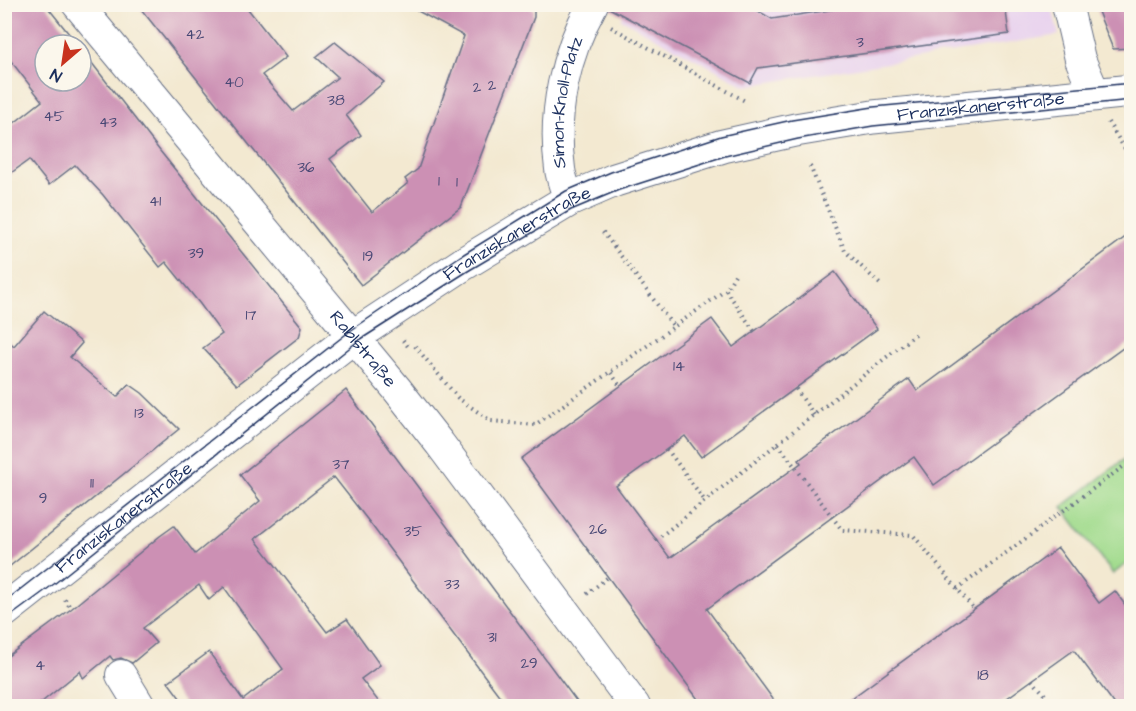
<svg xmlns="http://www.w3.org/2000/svg" width="1136" height="711" viewBox="0 0 1136 711" font-family="'Architects Daughter',sans-serif">
<style>
.built{fill:#e8d2ee}
.green{fill:#a2db8e;stroke:#5e8576;stroke-width:1.5}
.building{fill:#cc90b4}
.lines{fill:none;stroke-linecap:round;stroke-linejoin:round}
.minor-casing{stroke:#677086;stroke-width:32}
.major-casing{stroke:#677086;stroke-width:35}
.path{stroke:#677086;stroke-width:4;stroke-dasharray:1.5 4.5;stroke-linecap:butt}
.minor{stroke:#fff;stroke-width:30}
.major{stroke:#fff;stroke-width:33}
.tram{stroke:#1b2f5e;stroke-width:1.5}
.labels{text-anchor:middle;dominant-baseline:central;stroke-width:5;stroke-linejoin:round;paint-order:stroke}
.number-label{font-size:15px;fill:#474774}
.street-label{font-size:18px;fill:#1b2f5e;stroke:#fbf7ec}
</style>
<rect width="100%" height="100%" fill="#fbf7ec"/>
<filter id="ink" filterUnits="userSpaceOnUse"><feTurbulence type="fractalNoise" baseFrequency=".0167" numOctaves="2"/><feDisplacementMap in="SourceGraphic" scale="12" xChannelSelector="R" yChannelSelector="G"/><feConvolveMatrix kernelMatrix="1 2 1 2 8 2 1 2 1" color-interpolation-filters="sRGB"/></filter>
<filter id="wash" filterUnits="userSpaceOnUse"><feTurbulence type="fractalNoise" baseFrequency=".008" numOctaves="4" result="noise"/><feDisplacementMap in="SourceGraphic" scale="24" xChannelSelector="R" yChannelSelector="G"/><feGaussianBlur stdDeviation="1.35" result="paint"/><feColorMatrix in="noise" values="0 0 0 0 0 0 0 0 0 0 0 0 0 0 0 0 0 1.4 0 .05"/><feComposite in="paint" operator="in"/></filter>
<g filter="url(#wash)">
<rect width="100%" height="100%" fill="#f3e9d1"/>
<polygon class="built" points="629,4 1051,4 1059,35 746,86 621,19"/>
<polygon class="green" points="1131,454 1131,560 1113,574 1062,507"/>
<g id="blocks">
<g class="building">
<polygon points="4,4 45,4 78,45 45,45 45,81 81,81 81,49 160,151 302,327 299,337 237,385 203,348 222,334 200,304 166,262 160,267 103,195 75,165 49,185 29,160 4,178 4,131 42,101 4,52"/>
<polygon points="137,4 244,4 286,57 262,75 293,111 338,77 316,57 335,42 384,82 346,115 361,135 330,159 372,212 408,183 405,179 418,169 464,36 405,4 525,4 534,9 534,17 461,207 361,285"/>
<polygon points="610,4 746,4 772,19 836,9 839,4 1005,4 1009,34 758,68 750,83 609,8"/>
<polygon points="1095,4 1131,4 1131,48 1113,49"/>
<polygon points="1131,233 1131,342 934,485 914,457 707,609 778,706 703,706 521,459 712,319 733,347 835,272 877,329 701,457 685,436 616,486 670,558 801,463 799,460 909,379 917,391"/>
<polygon points="44,311 82,343 70,357 117,397 129,384 142,393 179,429 4,571 4,337 14,346"/>
<polygon points="346,390 580,706 507,706 370,523 334,477 255,539 327,632 347,619 380,665 361,679 382,706 186,706 168,682 209,652 243,700 283,669 224,587 209,600 199,585 143,628 156,643 132,663 121,658 113,660 110,656 83,678 80,671 37,706 4,706 4,659 71,609 160,536 174,526 195,554 260,501 240,475"/>
<polygon points="1058,548 1099,603 1115,591 1131,613 1131,706 1116,706 1074,650 996,706 841,706"/>
</g>
</g>
</g>
<g filter="url(#ink)">
<use href="#blocks" fill-opacity="0" stroke="#677086" stroke-width="1.5"/>
<g class="lines">
<defs>
<g id="minor">
<path id="s1" d="M 77,4 L 396,388 L 440,444 L 635,706"/>
<polyline points="1067,4 1080,59 1095,94"/>
<path id="s2" d="M 569,200 C 566,190 561,179 560,169 C 552,112 565,54 593,4"/>
<polyline points="121,675 140,706"/>
</g>
<g id="major">
<path id="s3" d="M 4,611 L 354,336 L 463,264 L 569,200 L 615,180 L 723,146 L 795,130 L 873,117 L 1132,91"/>
</g>
</defs>
<use href="#minor" class="minor-casing"/>
<use href="#major" class="major-casing"/>
<g class="path">
<polyline points="611,27 747,102"/>
<polyline points="1108,122 1132,160"/>
<polyline points="810,166 845,251 882,286"/>
<polyline points="603,232 674,327"/>
<polyline points="726,290 754,331"/>
<polyline points="403,340 410,349"/>
<polyline points="415,346 458,398 491,421 535,425 726,290 736,273"/>
<polyline points="611,373 620,386"/>
<polyline points="796,389 814,415"/>
<polyline points="778,444 842,530 913,535 974,609"/>
<polyline points="667,449 705,501"/>
<polyline points="656,540 917,333"/>
<polyline points="957,589 1124,466"/>
<polyline points="587,594 608,577"/>
<polyline points="65,599 71,609"/>
<polyline points="1032,680 1055,706"/>
</g>
<use href="#minor" class="minor"/>
<use href="#major" class="major"/>
<g class="tram">
<polyline points="4,602 350,331 459,257 566,191 611,172 721,136 792,120 873,107 1132,83"/>
<polyline points="4,621 54,584 358,341 468,271 571,210 619,190 725,156 798,139 873,126 1132,100"/>
</g>
</g>
</g>
<g class="labels">
<g class="number-label">
<text x="195" y="34">42</text>
<text x="860" y="42">3</text>
<text x="234" y="82">40</text>
<text x="492" y="85">2</text>
<text x="477" y="87">2</text>
<text x="336" y="100">38</text>
<text x="54" y="116">45</text>
<text x="108" y="122">43</text>
<text x="306" y="167">36</text>
<text x="439" y="181">1</text>
<text x="457" y="182">1</text>
<text x="155" y="201">41</text>
<text x="196" y="253">39</text>
<text x="368" y="256">19</text>
<text x="251" y="315">17</text>
<text x="679" y="366">14</text>
<text x="139" y="413">13</text>
<text x="341" y="464">37</text>
<text x="92" y="483">11</text>
<text x="43" y="498">9</text>
<text x="598" y="529">26</text>
<text x="413" y="531">35</text>
<text x="452" y="584">33</text>
<text x="492" y="637">31</text>
<text x="529" y="663">29</text>
<text x="40" y="665">4</text>
<text x="983" y="675">18</text>
</g>
<g class="street-label">
<text stroke="none"><textPath href="#s2" startOffset="100">Simon-Knoll-Platz</textPath></text>
<text stroke="none"><textPath href="#s3" startOffset="1124">Franziskanerstraße</textPath></text>
<text stroke="none"><textPath href="#s3" startOffset="638">Franziskanerstraße</textPath></text>
<text stroke="none"><textPath href="#s1" startOffset="448">Rablstraße</textPath></text>
<text stroke="none"><textPath href="#s3" startOffset="152">Franziskanerstraße</textPath></text>
</g>
</g>
<rect width="1136" height="711" fill="none" stroke="#fbf7ec" stroke-width="24"/>
<g transform="translate(63 63) rotate(209)"><circle r="28" fill="#fbf7ec" stroke="#a1a7b3" stroke-width="1.5"/>
<path d="M0-4.5L10 22L0 15L-10 22Z" fill="#c8321e"/>
<text y="-9" font-size="16" font-weight="bold" text-anchor="middle" fill="#1b2f5e">N</text>
</g>
</svg>
